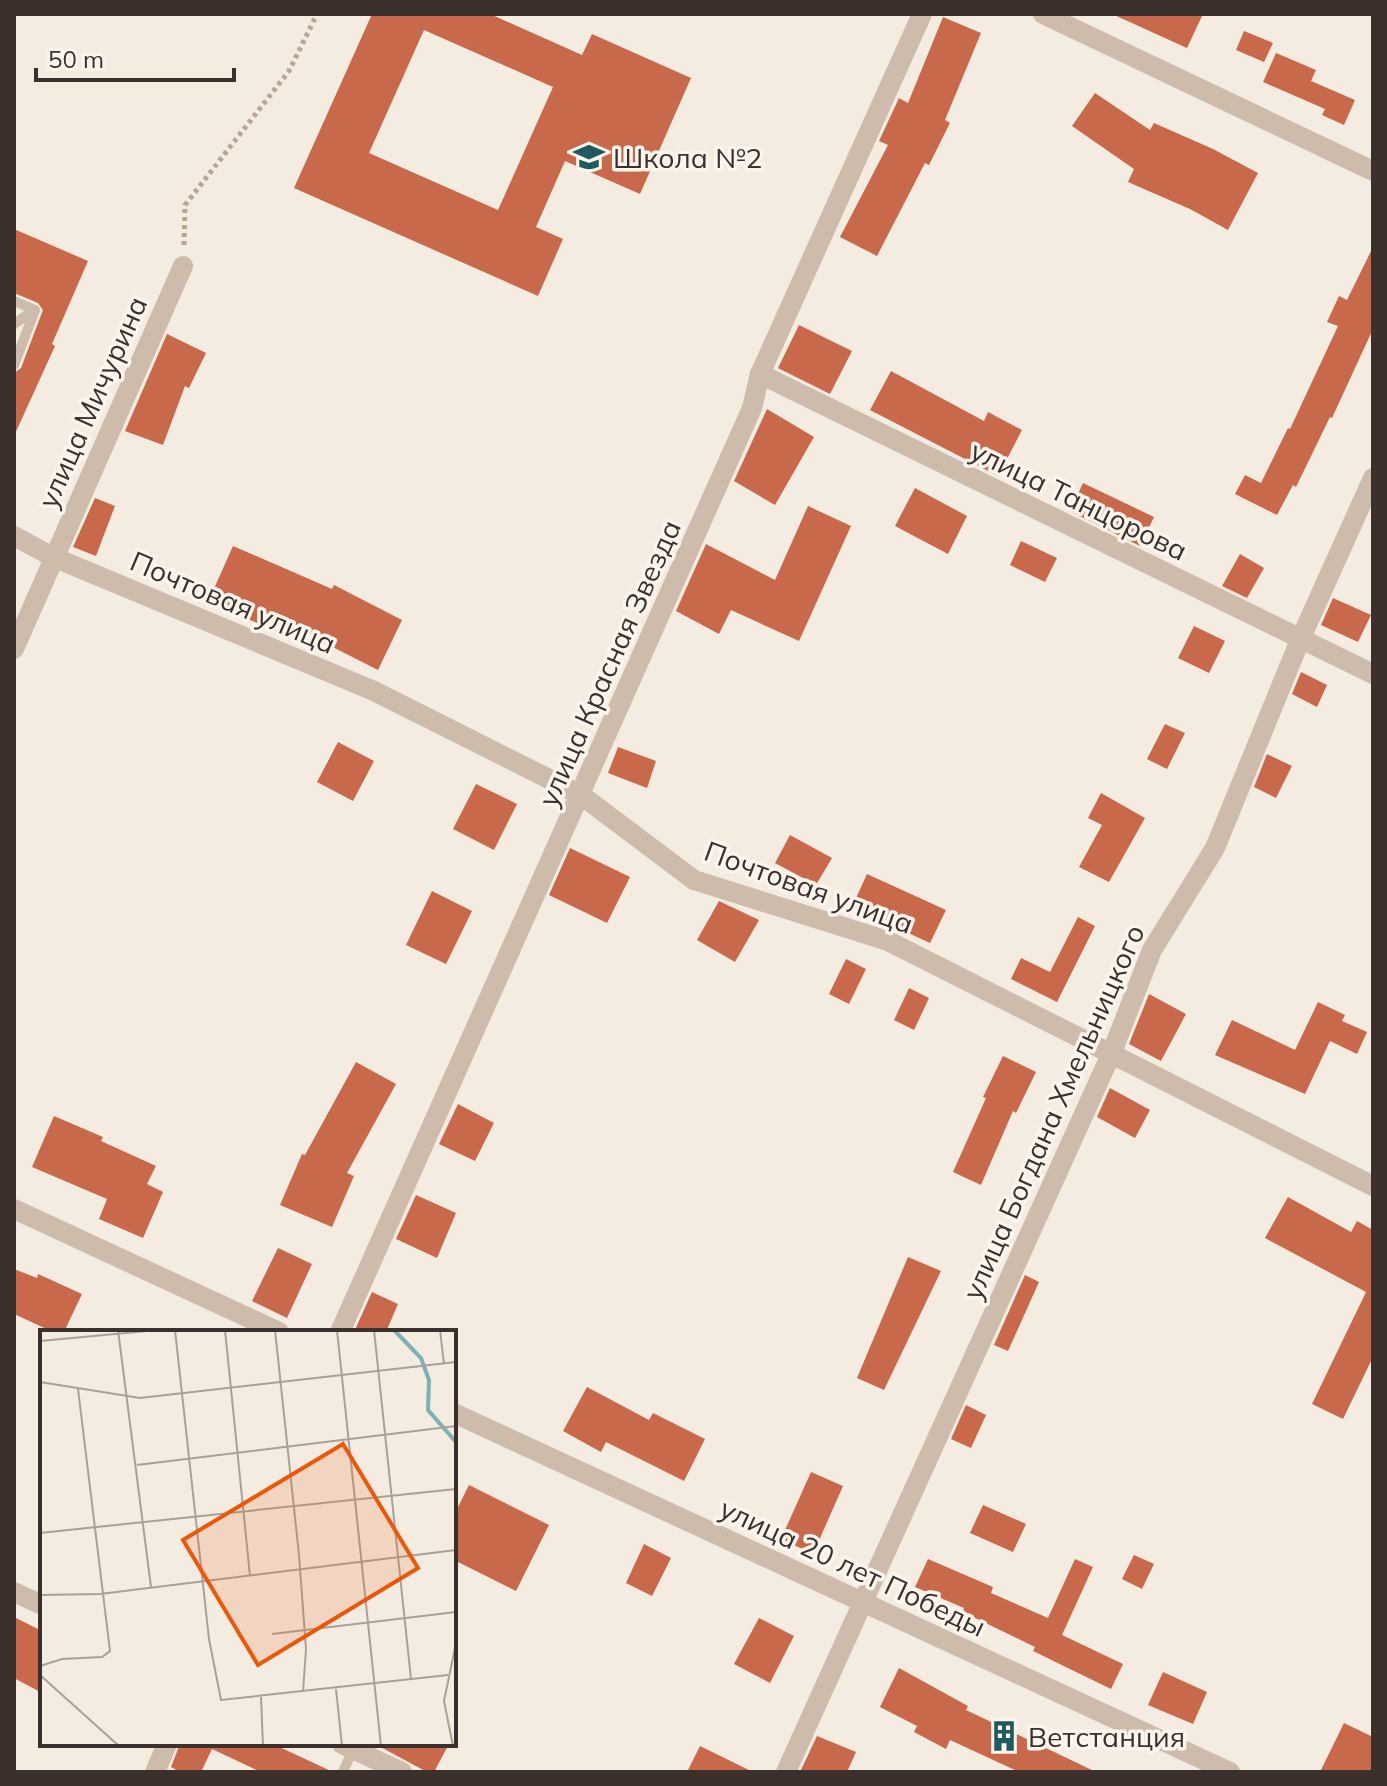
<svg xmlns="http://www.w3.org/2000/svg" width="1387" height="1786" viewBox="0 0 1387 1786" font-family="Mulish,sans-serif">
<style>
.building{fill:#c8694b;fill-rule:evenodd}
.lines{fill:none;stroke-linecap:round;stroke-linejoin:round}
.path{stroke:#b9a596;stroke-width:5;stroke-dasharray:4 4;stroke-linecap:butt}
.lane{stroke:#cdbbac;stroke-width:10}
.street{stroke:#cdbbac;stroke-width:20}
.labels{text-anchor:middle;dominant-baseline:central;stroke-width:7;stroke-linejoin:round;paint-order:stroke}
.poi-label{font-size:28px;fill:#3b302b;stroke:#fbf5ee;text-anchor:start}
.street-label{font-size:28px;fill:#3b302b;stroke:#fbf5ee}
.inset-river{fill:none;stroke:#7fb0b2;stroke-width:4}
.inset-road{fill:none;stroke:#aaa098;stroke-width:2}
.view{fill:#e8590c;fill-opacity:0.15;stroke:#e8590c;stroke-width:4}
.inset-edge{fill:none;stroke:#3b302b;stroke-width:4}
</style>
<rect width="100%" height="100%" fill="#f4ebe1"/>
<g class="building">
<path d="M 372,14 L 490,14 L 582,55 L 592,34 L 691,78 L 640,194 L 565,161 L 536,227 L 563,239 L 538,296 L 294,188 ZM 424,30 L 553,87 L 498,210 L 369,153 Z"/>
<polygon points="1112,14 1203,14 1187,48"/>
<polygon points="943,17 981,33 945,120 950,123 929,165 925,163 877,256 840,237 888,145 879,141 899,98 908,103"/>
<polygon points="1244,31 1273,43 1264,62 1236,50"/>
<polygon points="1276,53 1316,70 1311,81 1355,100 1344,125 1322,115 1325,109 1263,82"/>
<polygon points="1095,93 1150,130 1154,123 1213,149 1258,173 1228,230 1190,209 1128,182 1134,169 1072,126"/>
<polygon points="14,229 88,261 52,344 55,346 14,436 14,373 21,368 43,310 38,303 14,293"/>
<polygon points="1373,247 1373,329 1332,418 1330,417 1296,487 1293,485 1277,515 1235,494 1245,475 1261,483 1288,428 1290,429 1338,326 1327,322 1339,296 1347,300"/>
<polygon points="799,325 852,351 830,394 778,368"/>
<polygon points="167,334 206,353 189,388 185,386 163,445 125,431"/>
<polygon points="891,371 984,421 988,412 1022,430 998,476 870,410"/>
<polygon points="767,409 814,437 775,505 734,481"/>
<polygon points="1083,483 1154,517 1140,546 1070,511"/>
<polygon points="915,488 967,516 948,554 895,526"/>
<polygon points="95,498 115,506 96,556 73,547"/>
<polygon points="808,506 851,526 799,641 731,610 719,634 676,611 706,544 775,580"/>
<polygon points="1021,541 1057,558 1045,582 1010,565"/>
<polygon points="233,546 332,589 334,585 402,620 378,670 287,624 283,634 208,602"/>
<polygon points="1240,554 1264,568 1247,598 1222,586"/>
<polygon points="1333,598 1371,615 1358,642 1321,625"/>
<polygon points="1194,626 1225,641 1209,673 1178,658"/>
<polygon points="1301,672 1327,685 1317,707 1292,694"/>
<polygon points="1165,724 1185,733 1167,769 1147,759"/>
<polygon points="338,742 374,761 353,801 317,782"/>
<polygon points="618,747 656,761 647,788 608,773"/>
<polygon points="1267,754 1292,766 1276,798 1254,787"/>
<polygon points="476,784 517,804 494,850 453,829"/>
<polygon points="1101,793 1145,818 1109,882 1079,867 1102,825 1088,818"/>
<polygon points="790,835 832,858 816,885 775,863"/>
<polygon points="570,848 630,877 607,923 549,895"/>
<polygon points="867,874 946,910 930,943 852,907"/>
<polygon points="432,891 472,911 446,964 406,945"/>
<polygon points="719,901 759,920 735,962 697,940"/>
<polygon points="1078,917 1095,926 1057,1002 1011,979 1021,958 1050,972"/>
<polygon points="846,959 866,969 849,1004 829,994"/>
<polygon points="909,988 929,998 914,1030 894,1020"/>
<polygon points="1149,994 1186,1014 1161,1061 1129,1044"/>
<polygon points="1318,1002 1345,1015 1342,1021 1367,1032 1357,1054 1330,1041 1305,1094 1215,1055 1232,1020 1295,1050"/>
<polygon points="1003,1056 1036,1072 1016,1113 1013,1111 981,1185 953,1172 986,1098 983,1097"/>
<polygon points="356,1062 396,1084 347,1173 354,1176 332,1227 280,1205 302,1154 305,1155"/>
<polygon points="1110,1088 1150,1110 1135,1138 1097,1117"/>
<polygon points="458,1104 494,1123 475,1161 439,1144"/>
<polygon points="54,1116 103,1137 101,1141 156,1166 147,1184 163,1192 143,1238 99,1219 107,1199 32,1167"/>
<polygon points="416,1195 456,1213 437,1258 396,1239"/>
<polygon points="1288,1197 1351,1232 1357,1221 1373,1230 1373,1357 1343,1419 1312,1404 1366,1292 1265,1238"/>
<polygon points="278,1248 312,1264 287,1318 252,1301"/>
<polygon points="908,1257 941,1271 884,1390 857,1378"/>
<polygon points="14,1269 37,1278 38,1274 82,1294 64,1332 53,1332 14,1314"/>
<polygon points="1025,1275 1039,1282 1008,1351 994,1345"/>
<polygon points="372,1292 398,1304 386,1332 354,1332"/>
<polygon points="587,1387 649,1420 653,1413 705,1439 684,1481 606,1442 601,1452 563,1431"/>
<polygon points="966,1405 986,1415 971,1448 951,1439"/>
<polygon points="811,1472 843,1486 813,1554 781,1539"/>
<polygon points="469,1485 549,1525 516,1591 454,1560 454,1515"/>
<polygon points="983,1505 1026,1524 1013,1552 970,1533"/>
<polygon points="644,1544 671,1558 652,1596 626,1583"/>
<polygon points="1134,1555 1154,1564 1142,1589 1122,1579"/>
<polygon points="928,1559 993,1587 991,1593 1048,1618 1075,1559 1093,1567 1062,1635 1123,1664 1111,1689 1033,1651 1035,1647 963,1612 964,1608 915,1587"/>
<polygon points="14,1617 42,1631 42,1693 14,1678"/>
<polygon points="759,1618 794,1636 770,1683 734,1664"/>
<polygon points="899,1668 968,1706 966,1710 1096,1772 1019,1772 950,1740 946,1749 914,1732 917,1726 880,1707"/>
<polygon points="1163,1672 1207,1692 1193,1724 1148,1705"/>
<polygon points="1344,1723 1373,1737 1373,1772 1320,1772"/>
<polygon points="817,1736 856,1752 847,1772 800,1772"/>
<polygon points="180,1744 273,1744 333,1772 261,1772 212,1749 201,1772 180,1772 171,1767"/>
<polygon points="375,1744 449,1744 434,1772 427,1772"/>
<polygon points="700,1746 753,1772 687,1772"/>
</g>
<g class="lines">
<polyline class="path" points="184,245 185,205 289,71 317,14"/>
<g class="lane">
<polyline points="14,301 35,310 14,365"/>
<polyline points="14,324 33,311"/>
<polyline points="343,1772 353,1749"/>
</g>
<g class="street">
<polyline points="1043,14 1373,171"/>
<polyline points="760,374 1373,674"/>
<polyline points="14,536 53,557 374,691 581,795 694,880 888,941 1373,1186"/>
<polyline points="14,649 183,266"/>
<polyline points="14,1209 279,1332"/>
<polyline points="340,1332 752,408 760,374 922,14"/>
<polyline points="454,1413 1230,1772"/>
<polyline points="14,1592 42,1605"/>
<polyline points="342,1744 402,1772"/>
<polyline points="155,1772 167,1744"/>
<polyline points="786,1772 1112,1052 1152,950 1215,848 1300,640 1373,478"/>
</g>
</g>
<defs>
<symbol id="school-bare" viewBox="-9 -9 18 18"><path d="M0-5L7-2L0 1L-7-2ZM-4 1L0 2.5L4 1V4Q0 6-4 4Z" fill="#1f5a5e" stroke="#fbf5ee" stroke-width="2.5" paint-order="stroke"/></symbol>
<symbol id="building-bare" viewBox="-9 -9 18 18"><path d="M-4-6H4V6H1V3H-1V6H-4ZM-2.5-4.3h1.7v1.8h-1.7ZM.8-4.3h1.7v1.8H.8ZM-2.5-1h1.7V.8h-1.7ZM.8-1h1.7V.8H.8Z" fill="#1f5a5e" stroke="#fbf5ee" stroke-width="2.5" paint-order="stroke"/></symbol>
</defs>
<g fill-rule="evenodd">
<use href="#school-bare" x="567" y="135" width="44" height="44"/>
<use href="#building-bare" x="982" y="1714" width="44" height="44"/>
</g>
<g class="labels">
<g class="poi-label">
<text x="613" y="157">Школа №2</text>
<text x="1028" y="1736">Ветстанция</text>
</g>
<g class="street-label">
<text transform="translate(92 402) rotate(-66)">улица Мичурина</text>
<text transform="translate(1079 500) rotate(26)">улица Танцорова</text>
<text transform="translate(233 602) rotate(23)">Почтовая улица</text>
<text transform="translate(609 663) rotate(-66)">улица Красная Звезда</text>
<text transform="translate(809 887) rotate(20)">Почтовая улица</text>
<text transform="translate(1053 1112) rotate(-66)">улица Богдана Хмельницкого</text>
<text transform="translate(853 1567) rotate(25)">улица 20 лет Победы</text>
</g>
</g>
<g transform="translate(40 1330)">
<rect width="416" height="416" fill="#f4ebe1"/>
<path class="inset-river" d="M 354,0 L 381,28 L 389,50 L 388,80 L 416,112"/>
<path class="inset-road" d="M 78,0 L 111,257M 135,0 L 169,309 L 181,370 L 408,345M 185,0 L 210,246M 235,0 L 259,225 L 266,319 L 263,362M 297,0 L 341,416M 334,0 L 371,349M 400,0 L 404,34M 0,11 L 118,0M 0,52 L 100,68 L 416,32M 97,135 L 416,96M 0,203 L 416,159M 0,265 L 60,264 L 416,220M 232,304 L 416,282M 0,336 L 22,329 L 62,327 L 70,321 L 38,59M 0,345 L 79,416M 296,359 L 302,416M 221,367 L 223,416M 413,416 L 404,371 L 416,313"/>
<path class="view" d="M 303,114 L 378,238 L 218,335 L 143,210 Z"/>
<rect width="416" height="416" class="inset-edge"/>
</g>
<rect width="1387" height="1786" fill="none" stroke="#3b302b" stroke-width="32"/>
<path d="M36 68v12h198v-12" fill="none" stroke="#3b302b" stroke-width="4"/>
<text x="48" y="68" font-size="24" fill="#3b302b" stroke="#fbf5ee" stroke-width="6" paint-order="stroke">50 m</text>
</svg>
